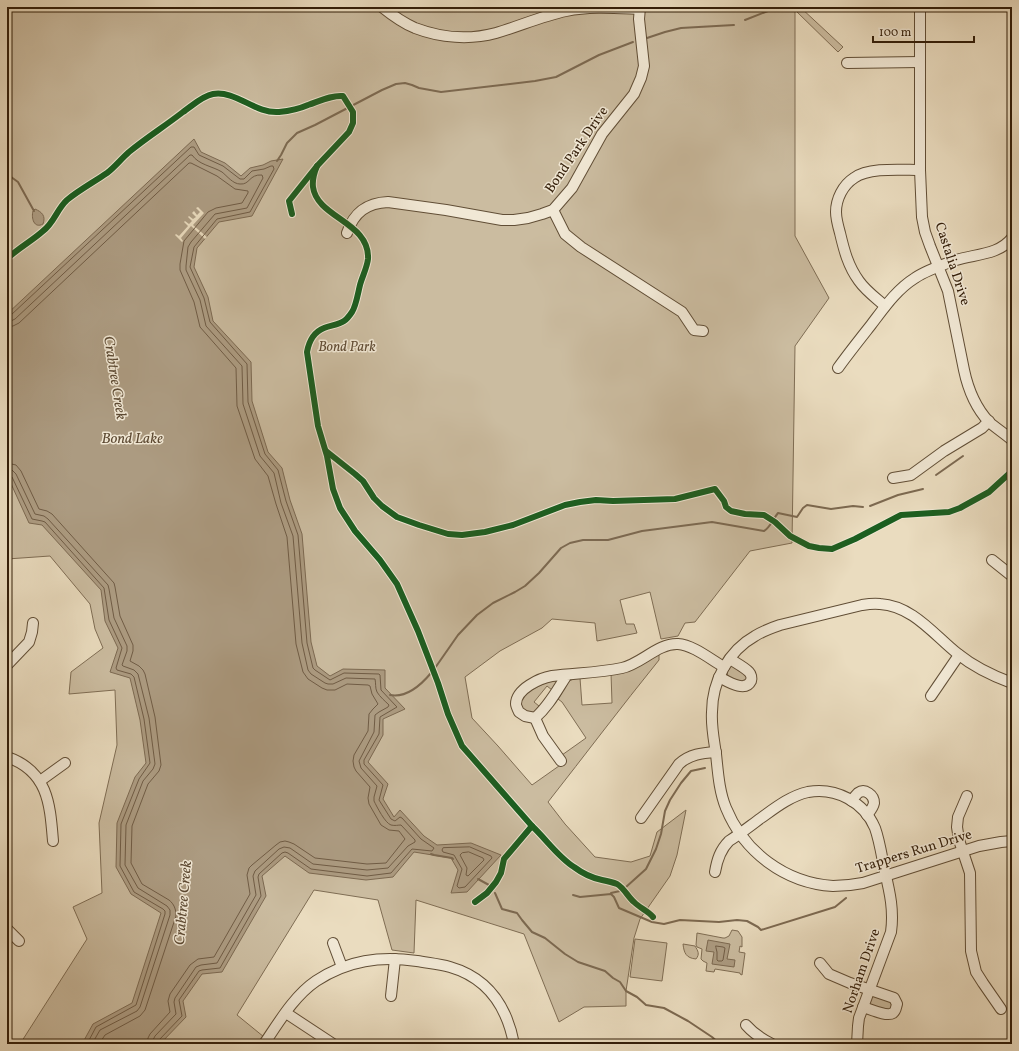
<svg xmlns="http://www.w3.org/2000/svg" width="1019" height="1051" viewBox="0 0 1019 1051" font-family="Vollkorn,serif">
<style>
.green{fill:#cbbca0;stroke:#7f6d54}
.water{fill:#ac9b81;stroke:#7c6951}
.pier{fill:#eadcbf}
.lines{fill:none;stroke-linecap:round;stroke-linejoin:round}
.shore{stroke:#705c45;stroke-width:1}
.stream{stroke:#7c6951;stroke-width:2}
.minor-casing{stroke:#614e36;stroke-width:12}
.minor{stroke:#f1e8d5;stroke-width:10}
.cycleway-casing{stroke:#f1e8d5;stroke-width:8}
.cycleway{stroke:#1b5e20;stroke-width:6}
.labels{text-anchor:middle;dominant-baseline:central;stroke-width:3;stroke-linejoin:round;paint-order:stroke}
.street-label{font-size:14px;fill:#331e09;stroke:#f1e8d5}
.park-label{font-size:14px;font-style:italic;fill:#614d36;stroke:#f1e8d5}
.water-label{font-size:15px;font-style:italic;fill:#5d4a33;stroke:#f1e8d5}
</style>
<rect width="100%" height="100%" fill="#eadcbf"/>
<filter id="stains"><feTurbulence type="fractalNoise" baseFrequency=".005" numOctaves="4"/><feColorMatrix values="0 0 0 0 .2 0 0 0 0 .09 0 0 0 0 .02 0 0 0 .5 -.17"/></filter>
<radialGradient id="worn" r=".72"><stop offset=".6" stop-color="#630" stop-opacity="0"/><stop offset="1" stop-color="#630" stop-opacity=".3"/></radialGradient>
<g class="green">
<path d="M 7,7 L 800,7 L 843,47 L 838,52 L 795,10 L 795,236 L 829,298 L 795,346 L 792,543 L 750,551 L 695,622 L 685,623 L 678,636 L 661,639 L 650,592 L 620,600 L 626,624 L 634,624 L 637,633 L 597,641 L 595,623 L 552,619 L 542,628 L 500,651 L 465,677 L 472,718 L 498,746 L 532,785 L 566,761 L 562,755 L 586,738 L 562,702 L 558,699 C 566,688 564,679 580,678 L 582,705 L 612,703 L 611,673 L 659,654 L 659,660 C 621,707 585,755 548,802 L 565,824 L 595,857 L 631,862 L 650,856 L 657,832 L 686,810 L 677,855 L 670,876 L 640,919 L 634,938 L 626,991 L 626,1006 L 584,1007 L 559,1022 L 524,934 L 416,900 L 414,953 L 392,950 L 378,900 L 314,890 L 237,1015 L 264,1037 L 260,1044 L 20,1044 L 87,939 L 73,907 L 102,893 L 99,823 L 117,745 L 115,690 L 69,694 L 71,672 L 103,648 L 95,629 L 90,604 L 50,556 L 7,559 Z"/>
<polygon points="731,665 745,673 747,679 745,682 740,684 728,676 727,672"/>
<polygon points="558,680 552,690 547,686 534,702 539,706 534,713 530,714 521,709 520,702 529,691 549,681"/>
<polygon points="732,930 738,931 742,937 742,947 740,946 739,952 745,953 742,975 740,974 740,973 715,969 714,972 706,971 707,963 703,961 701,959 702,949 697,947 696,945 697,933 723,938 725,938 729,936"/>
<polygon points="635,939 667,943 662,981 630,977"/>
<path d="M 683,944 L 695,946 C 698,951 700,954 696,959 C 686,958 684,953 683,944 Z"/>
<polygon points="872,995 893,1001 892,1011 871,1006 869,1004"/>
</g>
<g class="water">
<polygon points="194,139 201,152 225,163 241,176 250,168 263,165 271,161 283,159 252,216 219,222 197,248 194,267 208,297 213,321 251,362 252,401 268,452 282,468 290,500 302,534 311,642 317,666 330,676 343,669 385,670 385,688 405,709 383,719 383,735 368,762 388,784 383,799 394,817 400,810 424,836 437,845 471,843 501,855 467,892 451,893 458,870 451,858 414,852 393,877 366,880 309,873 285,856 262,876 266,896 222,972 202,974 183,1001 186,1017 160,1044 82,1044 93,1024 132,1003 161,913 131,894 116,867 117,823 135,777 146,763 140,720 130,678 110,672 118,648 105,621 101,590 42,525 29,523 7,475 7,314"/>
<path d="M 35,209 C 42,212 46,216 43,224 C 34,229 31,218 33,211 Z"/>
<polygon points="708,940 730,944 727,959 735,960 734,967 712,964 714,952 706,951"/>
</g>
<polygon class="pier" points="198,207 204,213 193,225 207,237 205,239 191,226 181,238 183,241 182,242 175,235 176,234 179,236 188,226 184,222 185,221 189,224 192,221 188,217 189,216 193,219 196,217 192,213 194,211 197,215 200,212 196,208"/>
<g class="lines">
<g class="shore">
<polyline points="7,316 11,315 191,147 194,147 199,155 223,166 240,179 244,179 252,171 264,169 271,166 273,166 274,169 250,212 217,219 194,247 190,267 204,298 210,322 247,364 248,402 265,454 278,470 286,501 298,535 307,643 313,668 315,670 330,680 344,673 379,674 380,675 381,690 396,706 397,707 380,717 379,734 364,760 364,764 383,785 379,800 391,819 395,821 400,817 402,818 421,839 434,848 432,851 412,849 391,873 367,876 311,869 288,853 285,852 282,853 259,874 258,877 261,896 220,968 202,970 199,971 179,1000 182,1016 159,1040 158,1044"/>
<path d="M 7,321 L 11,321 L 15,319 L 190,155 L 192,155 C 199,165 212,166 222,172 C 227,176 233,184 240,184 C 250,185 249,174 262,175 L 263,178 L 247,208 L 215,214 L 191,242 L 188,247 L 186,266 L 186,270 L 200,300 L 206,326 L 242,366 L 243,404 L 260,456 L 274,473 L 281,503 L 293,536 L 302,643 L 308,670 L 311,674 L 325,683 L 328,684 L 333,684 L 346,678 L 375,679 C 376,683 375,688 377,692 C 380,697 385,701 389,705 L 388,707 L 379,712 L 375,715 L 374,732 L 359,761 L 361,768 L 377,786 L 374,797 L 374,801 C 377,807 385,823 391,825 C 395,826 398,825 401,825 L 415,840 L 415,842 L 408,846 L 388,868 L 367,870 L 313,864 L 290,848 L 284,847 L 279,849 L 255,871 L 253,876 L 256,895 L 217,963 L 201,965 L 196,967 L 175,998 L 174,1002 L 176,1014 L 155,1036 L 153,1040 L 153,1044"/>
<polyline points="7,327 13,326 19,323 189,163 191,163 217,176 235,189 248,191 248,193 242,203 216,208 208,212 184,241 180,264 180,270 194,302 200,327 236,368 237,406 255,459 268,476 276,504 287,537 296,644 303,672 308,679 322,688 327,690 335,690 347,684 368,685 370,686 372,694 378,704 373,709 369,714 368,731 354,755 353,761 354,767 356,771 370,787 368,798 369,804 381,825 389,830 399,831 405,839 386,863 367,864 315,858 294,844 289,842 285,841 280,842 276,845 252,865 249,868 247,875 250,894 214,957 198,959 190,965 170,994 168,1001 170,1012 150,1034 148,1038 147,1044"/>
<path d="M 7,463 L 16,465 L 21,471 L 39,509 L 47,511 L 52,514 L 114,583 L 115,587 L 120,616 L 133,645 L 133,651 L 130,661 L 139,666 L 143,670 L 145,674 L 155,717 L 161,765 L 159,771 L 148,784 L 132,826 L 131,863 L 142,884 L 169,900 C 174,904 176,909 176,916 L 145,1010 L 140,1016 L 105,1035 L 99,1044"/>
<polyline points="7,469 12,470 16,474 35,514 44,516 48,519 108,585 109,589 114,618 127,646 127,651 122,665 123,666 134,670 138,674 149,718 155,764 153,769 143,781 126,825 125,865 138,888 167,906 170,910 170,915 140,1007 137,1011 100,1030 92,1044"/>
<polyline points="7,475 10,475 12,477 32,519 42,521 45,522 104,588 109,620 122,648 116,668 117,670 131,674 134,677 144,719 150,763 139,779 121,824 120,866 134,892 163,909 165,911 165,914 136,1005 96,1027 87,1044"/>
<polygon points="470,847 491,856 492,858 465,887 459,888 457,886 462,869 454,855 443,852 442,850 443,848"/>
<polygon points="469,852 483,858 484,860 468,876 466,875 467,868 460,855 462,853"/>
<polygon points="716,946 723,947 725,948 723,960 722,961 718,961 717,960 717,952 716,948"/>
</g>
<g class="stream">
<polyline points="745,20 778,7"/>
<polyline points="647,38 665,32 681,28 734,25"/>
<polyline points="277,161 281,155 287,143 297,133 315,125 382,90 396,84 405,83 412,85 419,88 441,92 535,81 556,77 599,55 633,42"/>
<polyline points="7,174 18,182 34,211"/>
<polyline points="936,475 963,456"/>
<polyline points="870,506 898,495 923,489"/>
<path d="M 435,668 L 458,635 L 477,615 L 493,603 L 515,592 L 525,586 L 539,573 L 561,548 L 570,543 L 583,540 L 608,540 L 642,531 L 712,522 L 764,531 C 770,528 773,519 778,513 L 797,517 L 803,508 L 807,505 L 831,509 L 853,506 L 863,507"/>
<path d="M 390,695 C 406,698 421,685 431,673"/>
<polyline points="431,854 434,855 452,858 453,859"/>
<polyline points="478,879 489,885"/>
<polyline points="626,887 646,869 656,849 661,834 665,811 670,800 681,783 691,771 705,768"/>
<polyline points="495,893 502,909 517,913 522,920 532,932 545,938 565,954 578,962 605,971 613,978 620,982 626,991 637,997 646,1005 664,1008 688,1021 712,1037 720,1044"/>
<polyline points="611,893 620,891"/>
<polyline points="573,895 580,897 611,894 614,897 619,908 652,922 664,924 680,920 719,922 737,920 747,921 758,927 761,930 835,907 846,898"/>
</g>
<defs>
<g id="minor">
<path d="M 382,7 C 392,15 403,23 415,28 C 441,38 470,40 496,33 C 520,26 542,16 566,11 C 590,6 615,8 639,9"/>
<path d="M 920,7 L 920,170 L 922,217 L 925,232 L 930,246 L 948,291 L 964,370 C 968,389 976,408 989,422 C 996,428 1005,434 1012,440"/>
<polyline points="847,63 920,62"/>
<polyline points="553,210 565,234 581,247 682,312 694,330 703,331"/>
<path d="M 347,233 C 354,212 367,203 388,202 L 446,210 L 502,220 L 514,220 L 528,218 L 542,214 L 553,210 L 572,188 L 602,134 L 634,94 L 641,78 L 644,66 L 639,19 L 640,7"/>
<path d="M 885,306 C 876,298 866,291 859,281 C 848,266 844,250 840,233 C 838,226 836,219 836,212 C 836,199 843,185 854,178 C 869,167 901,170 920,170"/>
<path d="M 838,368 C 848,354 860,339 871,325 C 884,308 896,290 915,278 C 927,270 942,265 956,260 C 975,254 999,255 1012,238"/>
<polyline points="893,478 911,475 944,451 982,428 989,421"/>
<polyline points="992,560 1012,576"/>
<polyline points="7,665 29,642 32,632 33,623"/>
<path d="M 567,675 C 557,690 549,706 535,718 L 525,716 L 519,712 C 518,710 516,706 516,704 C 516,689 540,678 552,676 C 575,673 599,673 622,668 C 641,664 658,643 678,644 C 693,645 710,659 724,667"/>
<path d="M 719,677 C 727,681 745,693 751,681 C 752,678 751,674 749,672 C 744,667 736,663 730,659"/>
<path d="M 1012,683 C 993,676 974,667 958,654 C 934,635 913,606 880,604 C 874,603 868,604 862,605 L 780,625 C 771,628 763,631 755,636 C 728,651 712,682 712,712 C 711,726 714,740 716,754 C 718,772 719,791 726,808 C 744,852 785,883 833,886 C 843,886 853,885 863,883 L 979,846 L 1001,842 L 1012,841"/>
<polyline points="931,696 959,655"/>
<polyline points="535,718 543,736 561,761"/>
<path d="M 7,757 C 48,771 50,804 53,841"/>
<polyline points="40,781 65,763"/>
<polyline points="967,796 958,817 957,827 959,840 970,873 971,951 976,972 983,983 1001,1009"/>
<path d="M 852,801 C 853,798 856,795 858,793 C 865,788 874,795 874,803 C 873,808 870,811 867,815"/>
<path d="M 641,818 L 679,764 C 690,754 702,753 716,752"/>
<path d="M 715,872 C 717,860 720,850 729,841 C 740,834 750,826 761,818 C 775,808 790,796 808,792 C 836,787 864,802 875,828 C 880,842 882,858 885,872 C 890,893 894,911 891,932 L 859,1018 L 858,1026 L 857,1044"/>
<polyline points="7,929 19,941"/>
<polyline points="333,943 342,967"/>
<path d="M 820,963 L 829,974 L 850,983 L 894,998 L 897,1004 C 896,1007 896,1011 893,1013 C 887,1017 870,1009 863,1007"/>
<polyline points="391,996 395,959"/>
<polyline points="286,1013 333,1044"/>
<path d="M 746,1025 C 753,1033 762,1039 772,1044"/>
<path d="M 264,1044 C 279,1022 294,996 316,981 C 348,960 380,956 417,961 C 428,963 439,964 450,967 C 488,978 507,1007 514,1044"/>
</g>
</defs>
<use href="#minor" class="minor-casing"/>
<use href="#minor" class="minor"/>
<defs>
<g id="cycleway">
<path d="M 317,166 C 314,173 312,179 313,187 C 317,218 370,222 368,259 C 367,268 362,277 360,285 C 358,293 356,306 352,312 C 350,315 347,319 344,321 C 338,325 331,325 324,328 C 314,332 309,341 307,352 L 318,426 L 327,456 L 333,489 L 340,508 L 355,531 L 380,560 L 397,584 L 418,631 L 438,683 L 448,714 L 462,746 L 532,826 C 546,839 558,857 574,867 C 582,873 592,878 602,880 C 607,881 612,882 617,884 C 624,888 628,897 634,902 C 640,908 648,911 653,917"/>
<path d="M 7,259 C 18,248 32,241 43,231 C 54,223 57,209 67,200 C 79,190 94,182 107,173 C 115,167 121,159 129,152 C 146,138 165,126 183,112 C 192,106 202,96 213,94 C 236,90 255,114 279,112 C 289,111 299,109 308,105 C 320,101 331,95 343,96 L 353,112 L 353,123 L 349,132 L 317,166 L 289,201 L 292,214"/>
<polyline points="326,451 355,474 363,481 374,498 382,506 397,517 419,525 448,534 462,535 485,532 513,525 565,505 580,502 596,500 613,501 675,499 715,489 724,501 726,507 731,511 745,514 764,515 775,522 790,536 809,546 819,548 832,549 855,539 901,515 949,512 960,508 989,492 1012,471"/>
<polyline points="475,902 487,893 496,882 501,873 504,859 532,826"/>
</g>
</defs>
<use href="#cycleway" class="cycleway-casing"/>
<use href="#cycleway" class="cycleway"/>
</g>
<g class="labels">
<g class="street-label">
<text transform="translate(577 150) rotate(-56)">Bond Park Drive</text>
<text transform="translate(952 264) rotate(72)">Castalia Drive</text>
<text transform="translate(914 852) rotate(-17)">Trappers Run Drive</text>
<text transform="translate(862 971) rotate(-71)">Norham Drive</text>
</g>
<g class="park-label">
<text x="347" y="347">Bond Park</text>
</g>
<g class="water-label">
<text transform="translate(114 378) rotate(81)">Crabtree Creek</text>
<text x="132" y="439">Bond Lake</text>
<text transform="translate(184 903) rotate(-85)">Crabtree Creek</text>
</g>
</g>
<rect width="1019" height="1051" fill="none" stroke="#eadcbf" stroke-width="24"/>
<rect x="8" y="8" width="1003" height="1035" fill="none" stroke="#331e09" stroke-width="2"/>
<rect x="12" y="12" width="995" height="1027" fill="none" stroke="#331e09"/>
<path d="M873 36v6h101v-6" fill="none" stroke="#331e09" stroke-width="2"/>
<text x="879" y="36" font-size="12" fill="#331e09" stroke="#f1e8d5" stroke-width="3" paint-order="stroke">100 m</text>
<rect width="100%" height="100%" filter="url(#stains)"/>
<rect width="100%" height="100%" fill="url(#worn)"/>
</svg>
